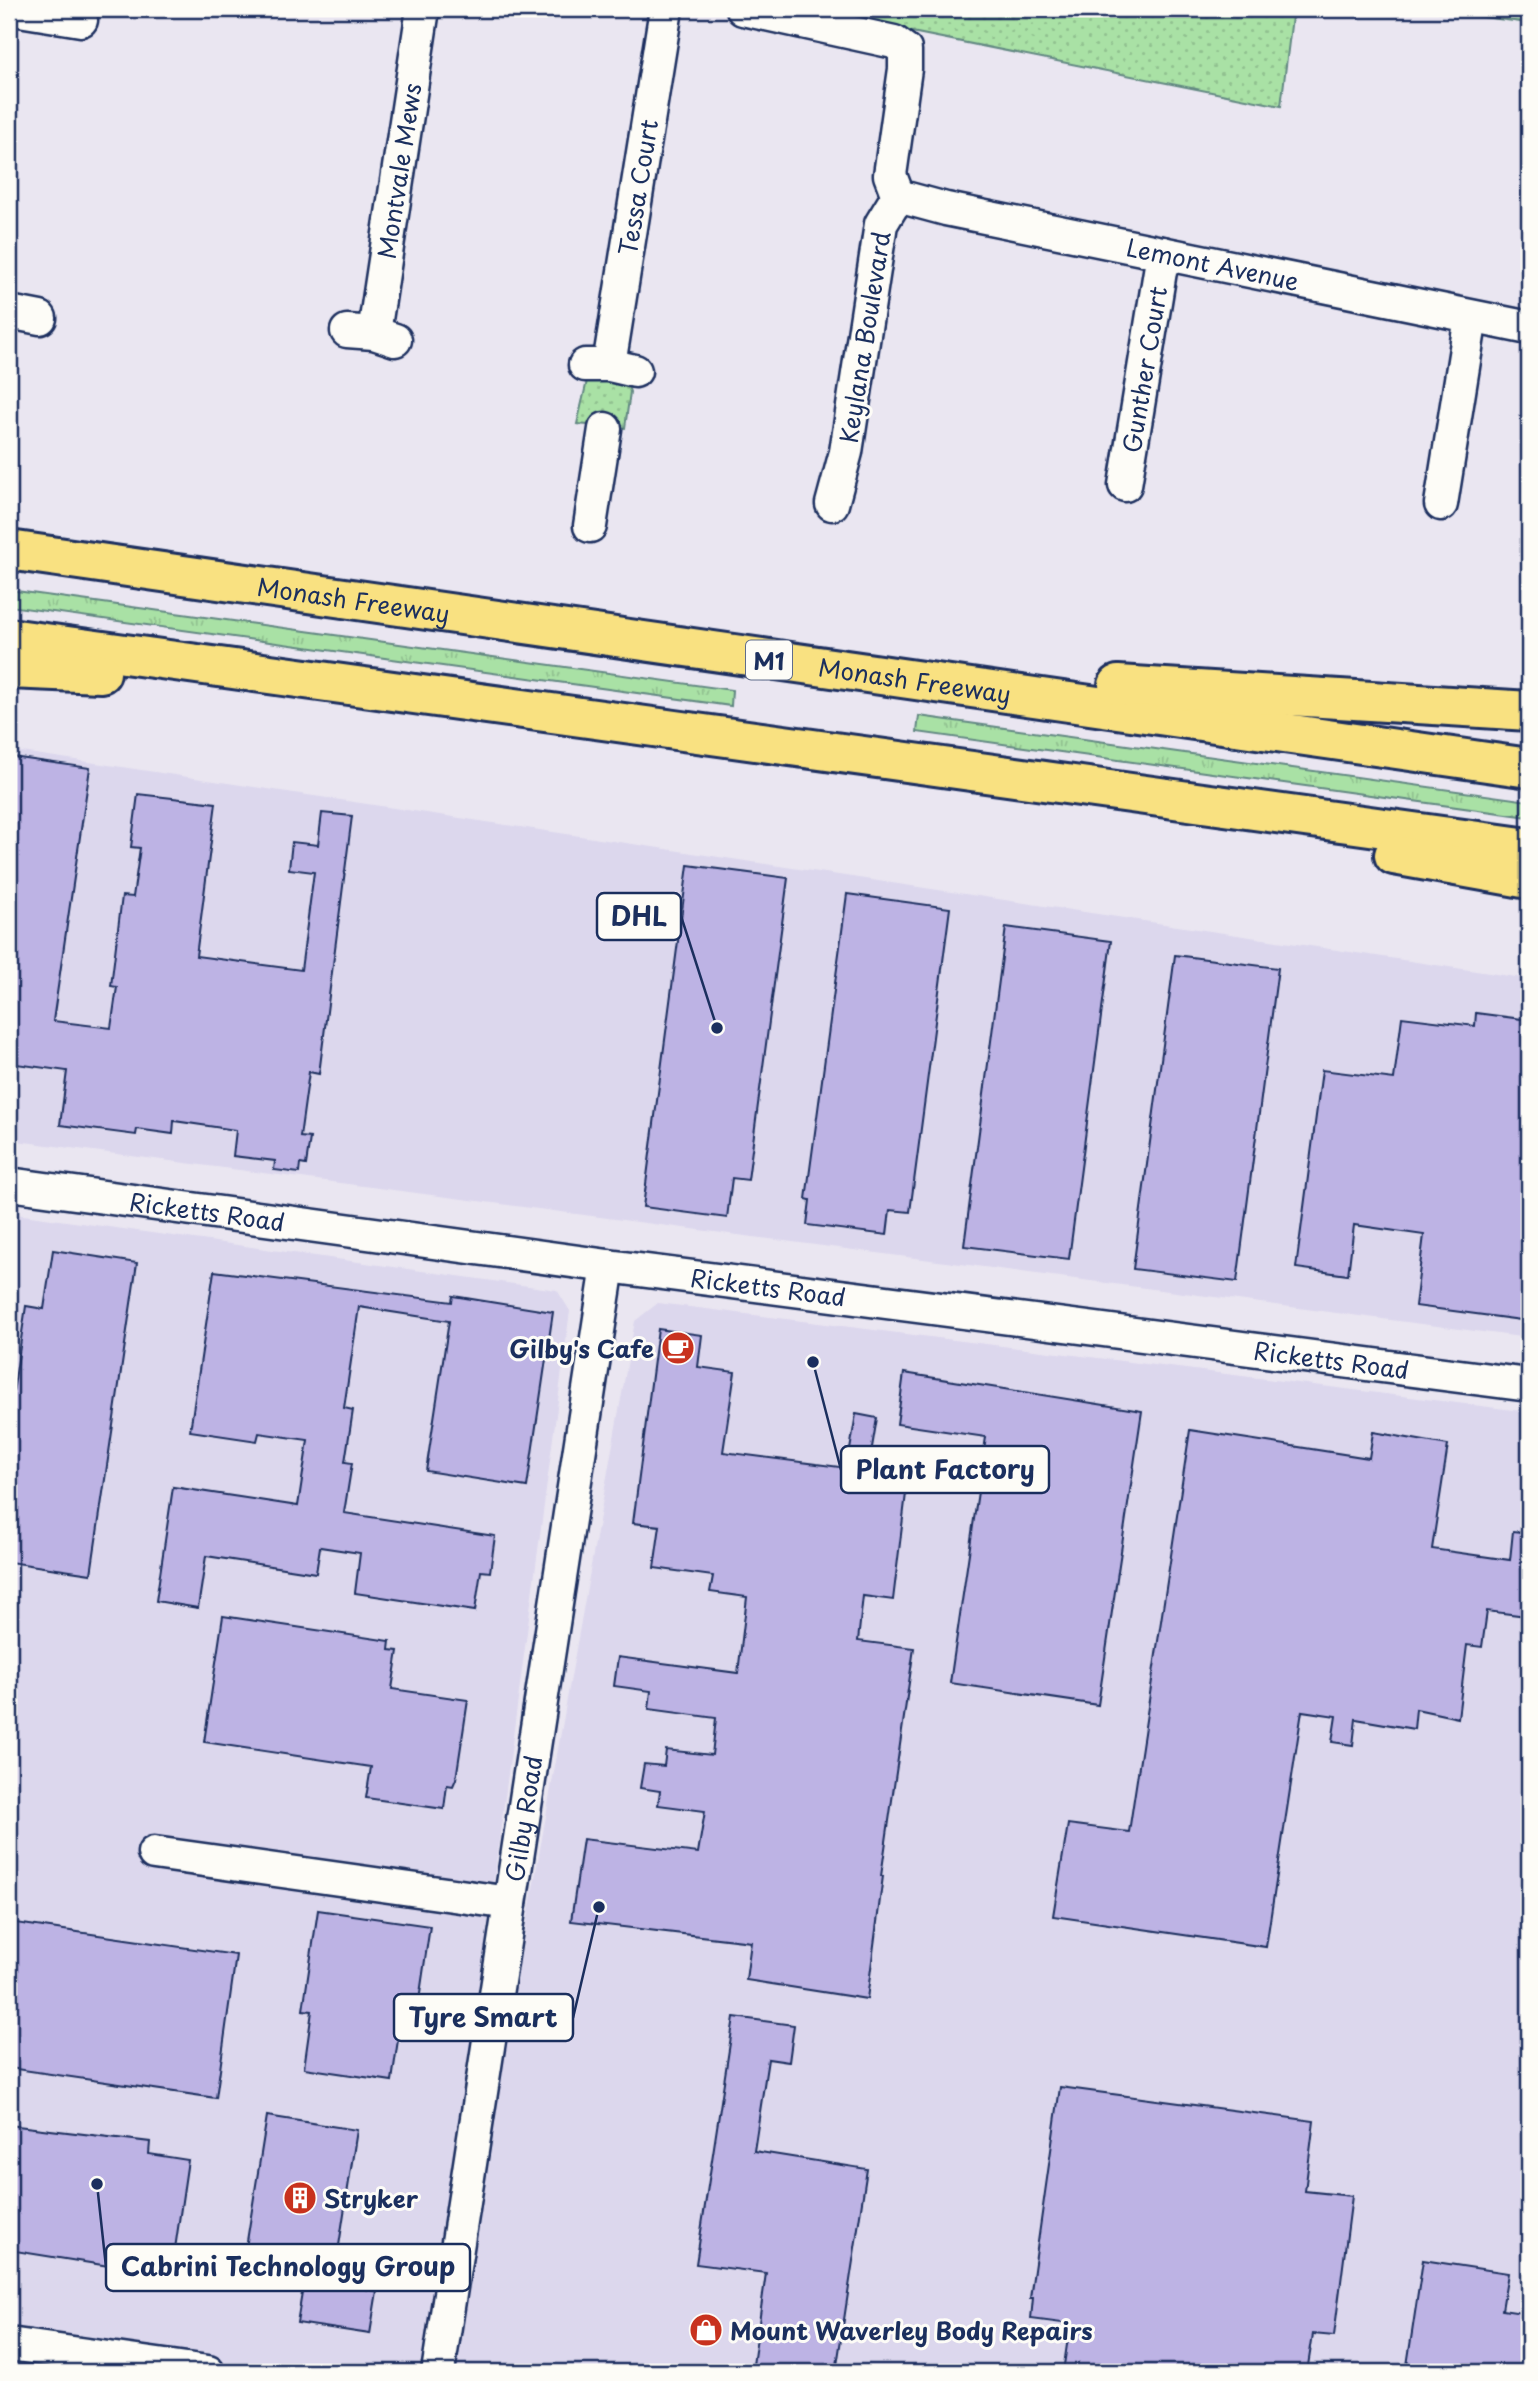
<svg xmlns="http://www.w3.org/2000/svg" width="1538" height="2381" viewBox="0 0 1538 2381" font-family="'Playpen Sans',sans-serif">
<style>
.built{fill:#dcd7ed}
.grass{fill:url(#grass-tufts);stroke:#628882;stroke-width:2}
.park{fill:url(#park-dots);stroke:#628882;stroke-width:2}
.building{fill:#bdb3e4;stroke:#1b2f5e;stroke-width:2}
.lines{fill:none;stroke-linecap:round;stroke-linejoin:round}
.minor-casing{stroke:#1b2f5e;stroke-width:37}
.highway-casing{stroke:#1b2f5e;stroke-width:44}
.minor{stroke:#fdfcf7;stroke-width:32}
.highway{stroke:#f9e181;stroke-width:38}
.labels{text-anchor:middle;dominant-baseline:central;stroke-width:6;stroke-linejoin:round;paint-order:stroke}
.shield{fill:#fdfcf7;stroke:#5f6c8c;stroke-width:2}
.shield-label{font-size:23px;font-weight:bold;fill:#1b2f5e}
.street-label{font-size:24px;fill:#1b2f5e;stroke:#fdfcf7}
.poi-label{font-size:24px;font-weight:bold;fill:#1b2f5e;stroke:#fdfcf7;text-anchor:start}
.leader{fill:none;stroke:#1b2f5e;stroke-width:2.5}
.callout-dot{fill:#1b2f5e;stroke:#fdfcf7;stroke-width:2.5}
.callout{fill:#fdfcf7;stroke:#1b2f5e;stroke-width:2.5}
.callout-label{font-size:26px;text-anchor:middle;font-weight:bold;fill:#1b2f5e}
</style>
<defs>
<pattern id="grass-tufts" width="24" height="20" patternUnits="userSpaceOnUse" patternTransform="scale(1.75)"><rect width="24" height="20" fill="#a9e1a5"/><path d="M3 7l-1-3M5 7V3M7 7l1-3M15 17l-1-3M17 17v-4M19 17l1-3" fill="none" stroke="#91c190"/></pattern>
<pattern id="park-dots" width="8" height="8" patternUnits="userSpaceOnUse" patternTransform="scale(1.75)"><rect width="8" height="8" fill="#a9e1a5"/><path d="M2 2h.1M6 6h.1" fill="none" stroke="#91c190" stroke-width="1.8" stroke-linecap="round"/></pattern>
</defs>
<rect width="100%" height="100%" fill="#eae6f1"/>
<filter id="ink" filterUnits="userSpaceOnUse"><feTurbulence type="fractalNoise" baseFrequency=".0143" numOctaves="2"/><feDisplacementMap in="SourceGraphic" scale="14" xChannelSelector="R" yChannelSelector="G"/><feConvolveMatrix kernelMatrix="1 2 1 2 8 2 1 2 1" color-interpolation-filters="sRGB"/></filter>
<g filter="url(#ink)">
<g class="built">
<polygon points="9,750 1529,979 1529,1338 9,1140"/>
<polygon points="9,1213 557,1290 570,1311 428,2372 9,2372"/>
<polygon points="658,1303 1529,1412 1529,2372 446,2372 635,1321"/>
</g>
<g class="grass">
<polygon points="9,590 732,690 731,706 9,606"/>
<polygon points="919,716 1529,801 1529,817 917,732"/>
</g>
<g class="park">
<polygon points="797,9 1293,9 1281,106"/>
<polygon points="1423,9 1529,9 1529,23"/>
<polygon points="589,372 625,377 630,392 625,428 577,424"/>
</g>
<g class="building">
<polygon points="12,757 90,768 53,1021 111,1028 117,987 111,986 122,896 133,897 140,848 131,847 138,794 216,803 196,956 301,970 314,872 289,869 292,842 318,845 322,813 352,816 319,1074 309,1072 300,1137 310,1138 306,1165 300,1164 299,1173 274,1170 275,1161 233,1156 236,1130 174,1121 173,1134 137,1129 136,1135 60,1125 67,1071 9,1063 9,782"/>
<polygon points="688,865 788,878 748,1180 732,1178 727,1218 643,1207"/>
<polygon points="847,894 950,908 910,1212 890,1210 887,1235 807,1225 810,1200 806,1199"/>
<polygon points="1006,927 1111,941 1069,1259 964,1246"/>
<polygon points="1175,955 1278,968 1237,1282 1133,1269"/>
<polygon points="1476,1013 1529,1020 1529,1321 1415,1306 1424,1235 1354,1225 1348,1275 1296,1268 1322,1070 1394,1079 1402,1017 1475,1026"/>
<polygon points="53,1250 137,1263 91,1574 9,1562 9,1420 26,1306 44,1309"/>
<polygon points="214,1271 452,1302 453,1296 553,1312 527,1487 426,1471 449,1321 359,1307 344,1408 353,1410 345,1462 352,1463 344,1513 495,1536 490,1572 481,1571 475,1611 355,1593 360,1553 320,1547 316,1573 206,1556 198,1608 156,1601 173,1487 298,1506 308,1440 259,1433 257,1441 190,1431"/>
<polygon points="658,1329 702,1335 698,1367 735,1372 723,1452 847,1468 856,1414 877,1418 868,1471 908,1477 893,1600 863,1596 858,1641 914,1648 881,1876 883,1876 867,1999 746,1980 751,1942 571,1921 583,1839 698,1853 705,1811 658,1805 660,1791 640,1788 644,1764 664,1766 666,1750 712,1755 716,1718 649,1709 651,1691 614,1686 618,1657 738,1673 747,1597 710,1592 713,1576 654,1568 660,1526 633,1523"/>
<polygon points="904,1373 1142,1411 1098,1705 950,1683 986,1437 897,1424"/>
<polygon points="1190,1430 1369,1458 1373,1432 1448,1445 1432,1549 1510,1560 1513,1531 1529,1533 1527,1616 1487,1611 1482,1647 1467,1645 1458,1718 1416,1709 1414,1729 1356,1719 1353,1745 1332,1742 1336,1716 1302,1711 1266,1947 1053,1916 1068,1824 1129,1832"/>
<polygon points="223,1616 390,1641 389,1650 398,1651 392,1689 468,1700 456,1779 453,1786 447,1785 444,1809 366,1798 371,1767 204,1742"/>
<polygon points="318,1910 430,1926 416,2021 401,2019 392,2081 304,2068 312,2011 303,2010"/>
<polygon points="9,1922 236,1955 216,2098 9,2068"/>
<polygon points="734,2017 794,2025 789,2062 768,2059 754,2151 867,2169 836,2372 752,2372 766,2273 696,2264"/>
<polygon points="1060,2087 1314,2121 1305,2191 1352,2196 1334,2336 1313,2334 1307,2372 1063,2372 1070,2324 1031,2319 1033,2298 1030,2298"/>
<polygon points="267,2116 357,2130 333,2284 377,2291 370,2334 297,2323 305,2275 243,2266"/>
<polygon points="9,2125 150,2142 149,2154 188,2160 171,2276 9,2250"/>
<polygon points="1423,2260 1508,2273 1502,2310 1529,2314 1529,2372 1406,2372"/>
</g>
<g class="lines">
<defs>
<g id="minor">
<polyline points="13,9 81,20"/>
<polyline points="743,9 894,42 905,50 905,69 890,175 898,196 881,224 846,452 832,504"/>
<path id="s1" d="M 898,196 L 946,209 L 1529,328"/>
<polyline points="9,312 40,318"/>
<polyline points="347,331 374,333 395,340"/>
<path id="s2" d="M 374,333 L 423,9"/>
<polyline points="585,365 609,365 635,371"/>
<path id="s3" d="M 609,365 L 666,9"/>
<path id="s4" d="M 1125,485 L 1163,253"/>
<polyline points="1441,504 1471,317"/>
<polyline points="590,526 605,429"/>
<path id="s5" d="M 9,1184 L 608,1266 L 1529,1385"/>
<polyline points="154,1853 510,1903"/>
<polyline points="9,2344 208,2372"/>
<path id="s6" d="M 438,2372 L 608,1266"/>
</g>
<g id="highway">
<path id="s7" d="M 9,550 L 1529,768"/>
<polyline points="9,638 1529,848"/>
<polyline points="9,669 101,673"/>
<polyline points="1118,685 1529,711"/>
<polyline points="1394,855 1529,879"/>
</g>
</defs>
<use href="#minor" class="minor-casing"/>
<use href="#highway" class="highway-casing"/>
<use href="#minor" class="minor"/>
<use href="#highway" class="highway"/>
</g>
</g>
<defs>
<symbol id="cafe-disc" viewBox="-11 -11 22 22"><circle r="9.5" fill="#c8321e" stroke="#fdfcf7"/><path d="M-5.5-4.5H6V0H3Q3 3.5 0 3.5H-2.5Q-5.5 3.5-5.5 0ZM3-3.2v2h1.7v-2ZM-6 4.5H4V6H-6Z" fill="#fff"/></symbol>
<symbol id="building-disc" viewBox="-11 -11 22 22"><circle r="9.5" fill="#c8321e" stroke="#fdfcf7"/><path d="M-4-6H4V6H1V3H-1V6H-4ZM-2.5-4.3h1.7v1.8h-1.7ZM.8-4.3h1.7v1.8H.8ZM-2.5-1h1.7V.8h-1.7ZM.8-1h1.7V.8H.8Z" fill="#fff"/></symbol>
<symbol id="shop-disc" viewBox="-11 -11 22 22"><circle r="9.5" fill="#c8321e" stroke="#fdfcf7"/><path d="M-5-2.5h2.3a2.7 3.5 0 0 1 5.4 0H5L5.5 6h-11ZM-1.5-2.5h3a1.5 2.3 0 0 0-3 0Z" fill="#fff"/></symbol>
</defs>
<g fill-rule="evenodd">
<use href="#cafe-disc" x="659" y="1329" width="38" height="38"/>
<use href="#building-disc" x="281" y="2179" width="38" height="38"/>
<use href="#shop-disc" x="687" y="2311" width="38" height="38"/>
</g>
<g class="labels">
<rect class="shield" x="746" y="640.5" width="46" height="39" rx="5"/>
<g class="shield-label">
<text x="769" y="660">M1</text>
</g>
<g class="street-label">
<text stroke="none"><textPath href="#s2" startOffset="164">Montvale Mews</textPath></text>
<text stroke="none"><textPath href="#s3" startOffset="180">Tessa Court</textPath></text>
<text stroke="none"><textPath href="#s1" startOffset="322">Lemont Avenue</textPath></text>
<text transform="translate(864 337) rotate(-81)">Keylana Boulevard</text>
<text stroke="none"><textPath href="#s4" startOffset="117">Gunther Court</textPath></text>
<text stroke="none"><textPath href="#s7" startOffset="348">Monash Freeway</textPath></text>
<text stroke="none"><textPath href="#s7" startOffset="915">Monash Freeway</textPath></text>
<text stroke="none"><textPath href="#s5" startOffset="200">Ricketts Road</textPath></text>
<text stroke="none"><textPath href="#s5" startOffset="766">Ricketts Road</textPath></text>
<text stroke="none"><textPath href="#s5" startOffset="1334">Ricketts Road</textPath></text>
<text stroke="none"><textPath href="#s6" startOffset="560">Gilby Road</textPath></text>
</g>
<g class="poi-label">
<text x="654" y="1348" text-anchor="end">Gilby's Cafe</text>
<text x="324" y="2198">Stryker</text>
<text x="730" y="2330">Mount Waverley Body Repairs</text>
</g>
</g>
<path class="leader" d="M717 1028L681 916M813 1362L841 1470M599 1907L573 2018M97 2184L106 2267"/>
<g class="callout-dot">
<circle cx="717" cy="1028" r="7"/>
<circle cx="813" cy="1362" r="7"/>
<circle cx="599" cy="1907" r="7"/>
<circle cx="97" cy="2184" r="7"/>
</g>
<g class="callout">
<rect x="597" y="893" width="84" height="47" rx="7"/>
<rect x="841" y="1446" width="208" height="47" rx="7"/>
<rect x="394" y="1994" width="179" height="47" rx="7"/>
<rect x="106" y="2244" width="364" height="47" rx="7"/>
</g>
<g class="callout-label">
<text x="639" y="926">DHL</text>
<text x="945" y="1479">Plant Factory</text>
<text x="483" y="2027">Tyre Smart</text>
<text x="288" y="2276">Cabrini Technology Group</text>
</g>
<rect width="1538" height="2381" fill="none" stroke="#fdfcf7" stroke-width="35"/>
<rect x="18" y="18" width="1503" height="2346" fill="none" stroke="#1b2f5e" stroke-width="2.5" filter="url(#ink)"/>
</svg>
